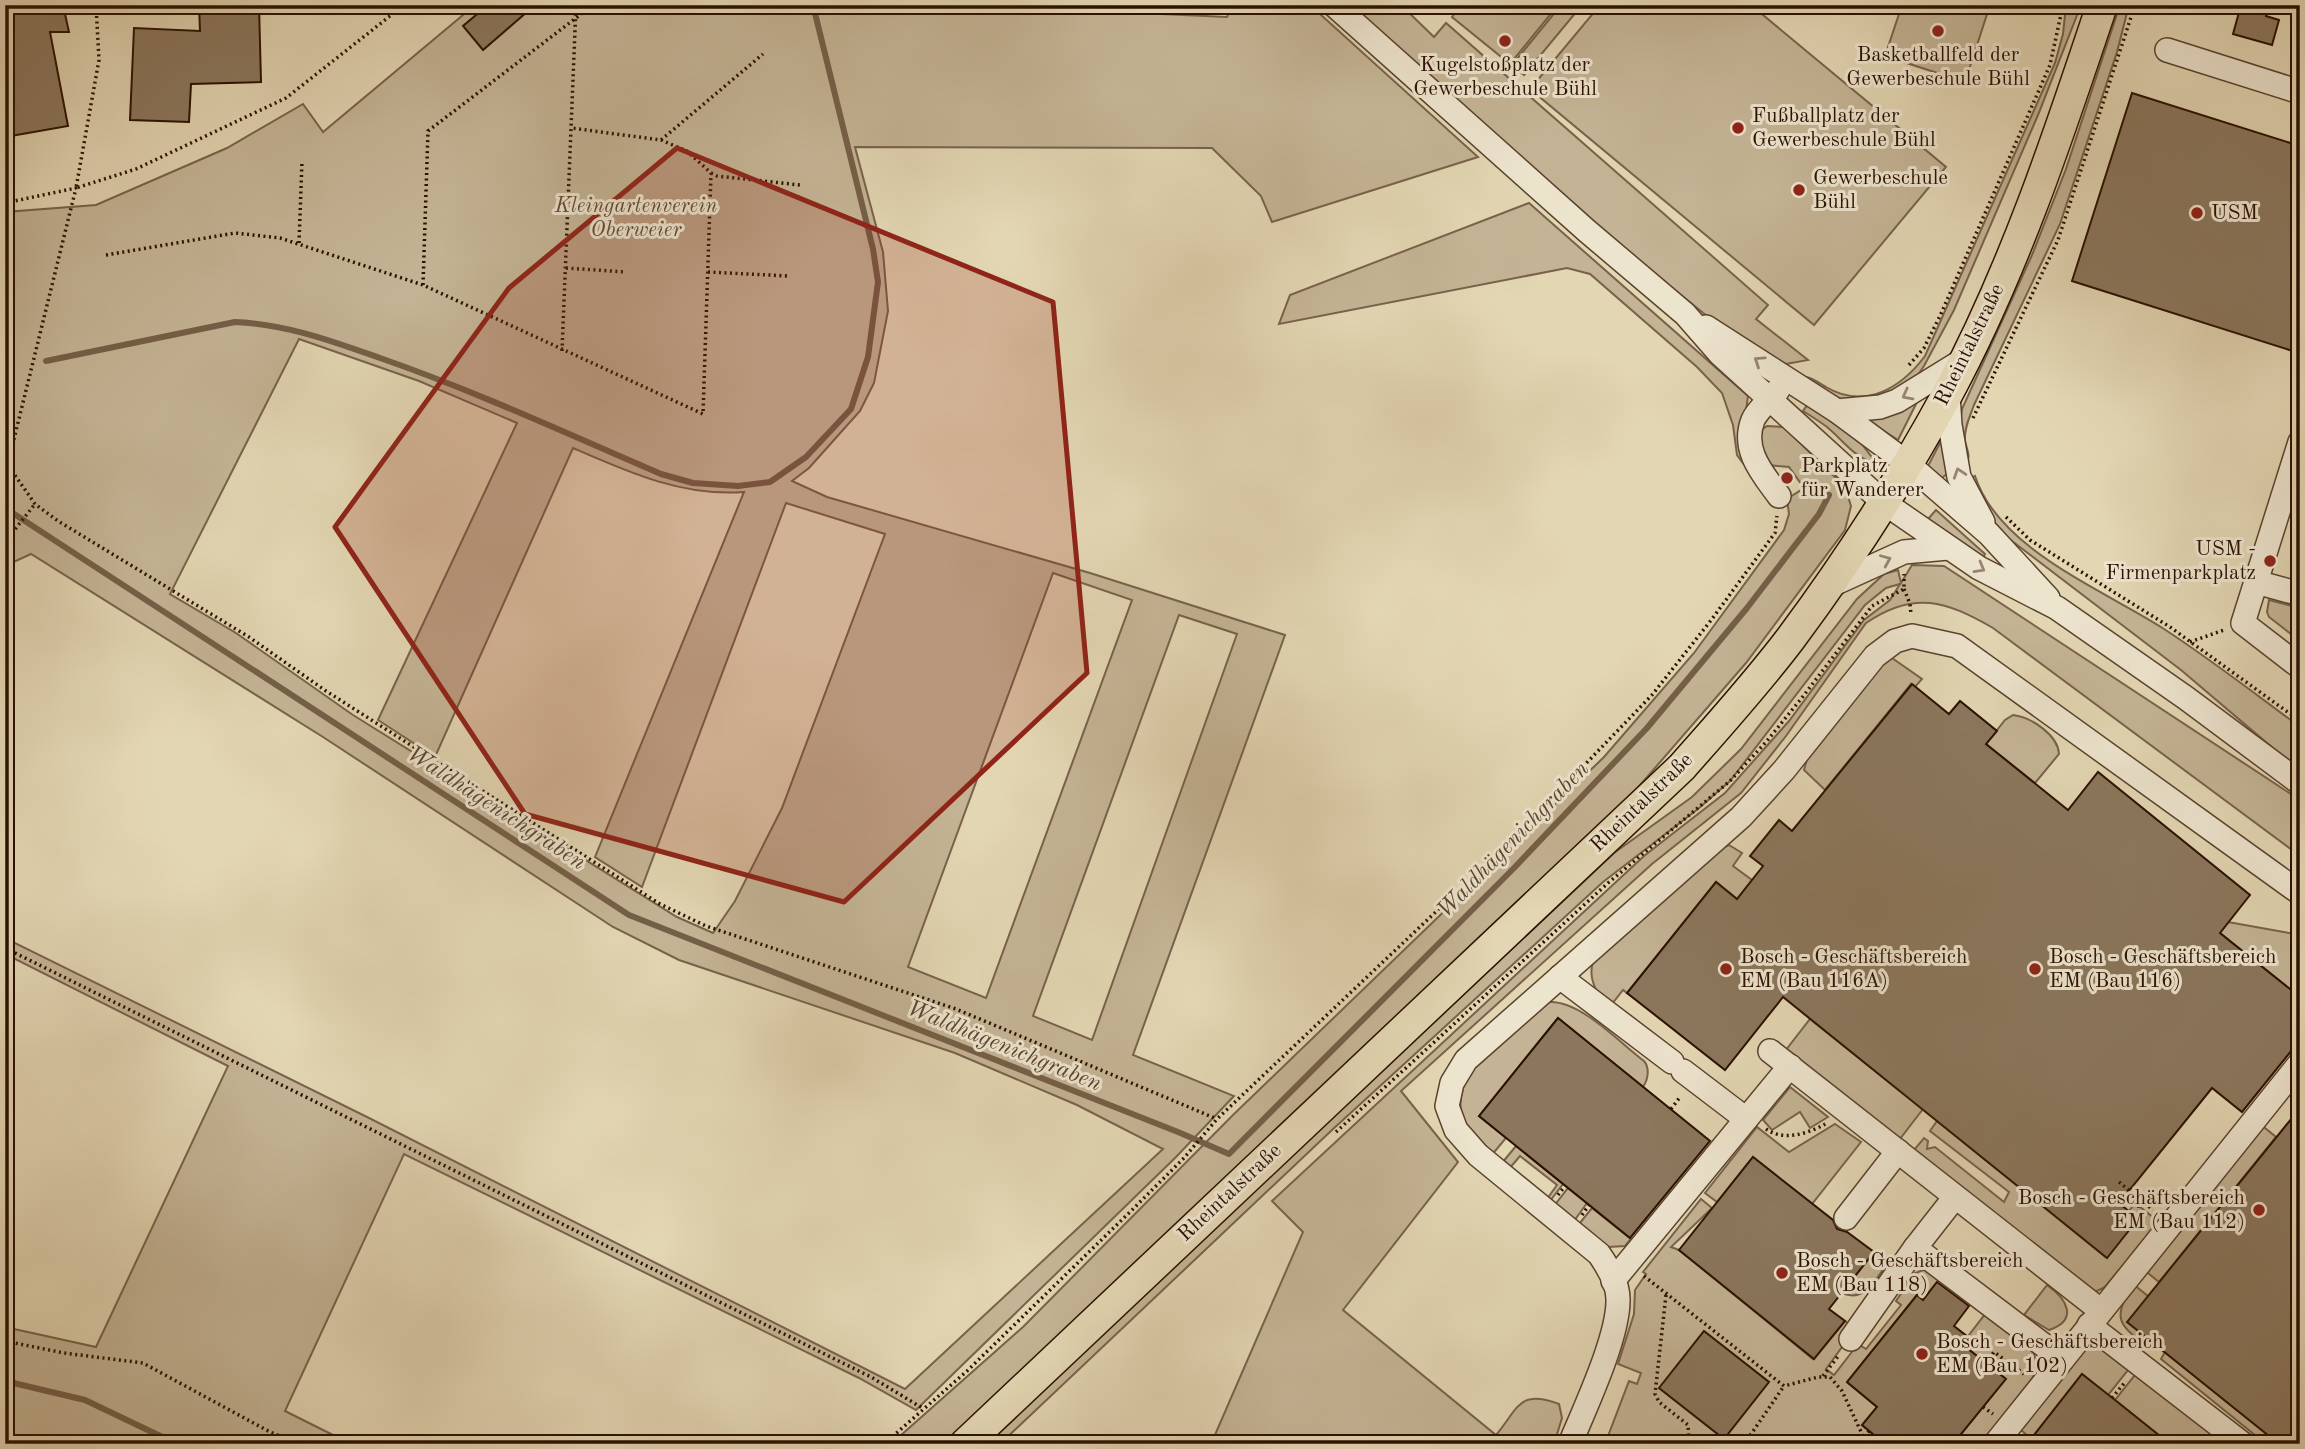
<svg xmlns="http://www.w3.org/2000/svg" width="2305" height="1449" viewBox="0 0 2305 1449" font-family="'Old Standard TT',serif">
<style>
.green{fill:#c4b495;stroke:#78624a;stroke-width:2;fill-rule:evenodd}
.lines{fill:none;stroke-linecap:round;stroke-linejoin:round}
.stream{stroke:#745f47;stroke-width:6}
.building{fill:#8b775d;stroke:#2b1000;stroke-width:2}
.minor-casing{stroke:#59422d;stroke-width:26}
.major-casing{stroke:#2b1000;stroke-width:33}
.path{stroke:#2b1000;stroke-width:3.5;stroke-dasharray:2 3.5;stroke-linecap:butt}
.minor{stroke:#ede4ce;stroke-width:23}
.major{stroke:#e3d6b3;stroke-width:30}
.oneway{stroke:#968571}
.marked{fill:#8f2418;fill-opacity:0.2;stroke:#8f2418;stroke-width:5;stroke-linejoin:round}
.poi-dot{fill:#8f2418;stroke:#ede4ce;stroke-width:2.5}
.labels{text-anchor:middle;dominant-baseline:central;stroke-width:6;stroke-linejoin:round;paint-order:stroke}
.poi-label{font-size:21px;fill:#2b1000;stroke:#ede4ce;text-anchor:start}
.park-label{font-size:21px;font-style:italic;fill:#614934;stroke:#ede4ce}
.street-label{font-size:21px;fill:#2b1000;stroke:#ede4ce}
.water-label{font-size:23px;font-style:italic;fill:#5b442f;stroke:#ede4ce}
</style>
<rect width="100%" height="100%" fill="#e3d6b3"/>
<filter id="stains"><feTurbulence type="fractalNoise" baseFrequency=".00286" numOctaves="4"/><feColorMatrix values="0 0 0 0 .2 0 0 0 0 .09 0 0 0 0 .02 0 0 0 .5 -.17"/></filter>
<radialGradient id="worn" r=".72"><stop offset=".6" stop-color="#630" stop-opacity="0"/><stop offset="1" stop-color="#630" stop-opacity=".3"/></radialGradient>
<g class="green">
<path d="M 475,5 L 957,5 L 1227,17 L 1232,5 L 1310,5 L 1478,157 L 1272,222 L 1261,196 L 1212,148 L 855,147 L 883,252 L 888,311 L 874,383 L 860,411 L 809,468 L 792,481 L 827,497 L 1090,573 L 1285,635 L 1133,1055 L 1234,1096 L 1176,1157 L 916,1410 L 859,1378 L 404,1154 L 285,1411 L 351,1444 L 5,1444 L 5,1327 L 96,1347 L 228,1066 L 5,954 L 5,938 L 367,1117 L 905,1389 L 1163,1149 L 1077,1105 L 955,1053 L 679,960 L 613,927 L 323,737 L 31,554 L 5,566 L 5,212 L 96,205 L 227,148 L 303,104 L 323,132 ZM 299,339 L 419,381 L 517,423 L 378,720 L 435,757 L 573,448 C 628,472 683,497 744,492 L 595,857 L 642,887 L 786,503 L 885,534 L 782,808 L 735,901 L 713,933 L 677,917 L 353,715 L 236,633 L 170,594 ZM 1053,573 L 1132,600 L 986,998 L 908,967 ZM 1179,615 L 1237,634 L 1092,1040 L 1033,1016 Z"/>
<polygon points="1343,5 1401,5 1434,37 1446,23 1768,305 1756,319 1808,360 1786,364 1769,360 1741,343 1618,245"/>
<polygon points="1461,5 1558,5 1510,64 1452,17"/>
<polygon points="1561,5 1582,5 1524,75 1512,65"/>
<polygon points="1600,5 1751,5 1946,167 1814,325 1530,89"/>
<polygon points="1902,5 1990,5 1965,82 1885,56"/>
<path d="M 2066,5 L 2081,5 L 2038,115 L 1954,310 L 1924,366 L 1913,382 L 1877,401 L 1837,402 L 1796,378 C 1809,374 1815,381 1826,387 C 1865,410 1901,388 1925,356 L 2055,63 L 2063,34 Z"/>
<path d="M 2120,5 L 2129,5 L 2117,52 L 2060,224 L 1974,405 C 1970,416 1964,428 1965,440 C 1966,449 1971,454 1967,463 L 1958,436 L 1962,409 L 2032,255 L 2066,169 Z"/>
<polygon points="1529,203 1748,396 1744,426 1746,467 1737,455 1733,425 1722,393 1697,367 1590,274 1567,268 1279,324 1290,295"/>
<polygon points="1919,398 1898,440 1867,420 1895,411"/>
<path d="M 1808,404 L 1861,443 L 1877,464 C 1854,458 1845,442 1827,427 C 1819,421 1811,416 1803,411 Z"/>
<polygon points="1767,426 1784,427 1845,487 1851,506 1845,530 1746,663 1635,791 1019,1376 943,1444 891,1444 1023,1327 1233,1115 1604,757 1694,653 1784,530 1789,514 1787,499 1804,488 1789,467 1768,465 1762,457 1760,431"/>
<polygon points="1942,439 1949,472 1941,479 1928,466"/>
<path d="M 1975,476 C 1998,548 2101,589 2161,627 C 2209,658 2254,693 2300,727 L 2300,771 L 2181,670 L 2008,538 L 1988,515 L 1965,481 Z"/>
<polygon points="1936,510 1985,554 1983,558 1928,519"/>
<path d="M 1912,565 L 1944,566 L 2300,800 L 2300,856 L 1993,628 C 1946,601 1914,590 1866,623 L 1786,736 L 1741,793 L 1652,864 L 1401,1091 L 1458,1162 L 1343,1310 L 1496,1435 C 1519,1408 1518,1389 1559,1404 L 1562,1418 L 1554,1444 L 1211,1444 L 1303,1232 L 1272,1201 L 1644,856 L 1725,793 L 1789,721 L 1864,620 L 1890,600 L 1900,584 L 1886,588 L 1865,605 L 1730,781 L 1698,809 L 1603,882 L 1332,1130 L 1000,1444 L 985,1444 L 1614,853 L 1692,797 L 1741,749 L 1857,599 L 1884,574 L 1898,570 L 1901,583 Z"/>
<polygon points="2269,600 2300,608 2297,623 2300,624 2300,641 2269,617 2267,612"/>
<polygon points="1892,658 1922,679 1915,687 1911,684 1825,790 1804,770 1807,759 1886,659"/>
<path d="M 2013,715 C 2031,717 2058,735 2059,754 L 2035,783 L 1986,744 L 2005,720 Z"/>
<path d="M 1729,845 L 1742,853 L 1733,866 L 1752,880 L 1737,899 L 1716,882 L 1627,993 L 1623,990 L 1612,1004 L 1600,998 C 1592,983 1588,972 1595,956 L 1722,848 Z"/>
<polygon points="2228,922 2300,935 2300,978 2290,990 2220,933"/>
<path d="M 1550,1002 C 1581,1001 1620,1043 1644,1061 C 1650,1068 1648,1080 1643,1087 L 1558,1018 L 1479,1116 L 1506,1138 L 1491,1156 C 1462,1130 1450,1107 1471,1070 L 1543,1005 Z"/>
<polygon points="1810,1019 1923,1109 1896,1144 1782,1055"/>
<polygon points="1790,1087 1828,1117 1810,1128 1800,1112 1772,1130 1763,1120"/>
<polygon points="1937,1121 2106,1257 2138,1219 2129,1211 2135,1203 2159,1222 2105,1287 2093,1293 1909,1156 1924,1138 1928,1141 1927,1149 1935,1147 2004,1202 2009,1192 1930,1131"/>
<polygon points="1835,1124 1861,1142 1812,1204 1753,1157 1717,1202 1705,1193 1757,1127 1789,1152"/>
<polygon points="2260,1124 2276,1137 2159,1282 2143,1269"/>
<polygon points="1516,1146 1563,1184 1550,1201 1547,1199 1557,1185 1520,1156 1509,1169 1502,1163"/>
<polygon points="1568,1188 1587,1203 1574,1221 1554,1206"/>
<polygon points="1701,1199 1712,1208 1671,1247 1679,1250 1813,1359 1845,1321 1852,1326 1850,1336 1826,1369 1834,1375 1858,1344 1866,1349 1901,1305 1896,1301 1915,1273 1929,1268 1941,1278 1923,1300 1916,1296 1847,1382 1877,1407 1862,1425 1885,1444 1605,1444 1629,1381 1637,1384 1641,1373 1618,1364 1634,1314 1635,1290 1646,1274 1643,1272"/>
<polygon points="1592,1208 1631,1239 1625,1246 1608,1247 1579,1224"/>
<path d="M 1874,1252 L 1887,1264 C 1875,1280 1865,1303 1842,1293 Z"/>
<path d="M 2133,1284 L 2148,1296 L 2154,1343 L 2150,1349 C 2119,1324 2111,1321 2133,1284 Z"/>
<path d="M 2047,1285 C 2067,1299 2079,1320 2049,1330 L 2024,1315 Z"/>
<polygon points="1986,1313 2033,1350 2038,1368 2027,1388 1983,1444 1953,1444 2005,1379 1962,1344"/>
<polygon points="2097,1344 2132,1365 2108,1395 2082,1374 2031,1439 2020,1429 2079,1354 2089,1346"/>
<polygon points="2165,1352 2279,1444 2266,1444 2161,1359"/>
<polygon points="2139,1370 2233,1444 2170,1444 2115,1400"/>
</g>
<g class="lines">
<g class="stream">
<path d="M 46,361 L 235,322 C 286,324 332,341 380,358 C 475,391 568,434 661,474 L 693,483 L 738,486 L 770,482 L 806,457 L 851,409 L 868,357 L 878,282 L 873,249 L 813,5"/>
<polyline points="5,508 629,915 1178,1132 1229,1154 1514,868 1647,728 1747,608 1819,514 1829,495"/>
<polyline points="5,1381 85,1400 177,1444"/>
</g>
</g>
<g class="building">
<polygon points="5,5 63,5 69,32 50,32 68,126 5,137"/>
<polygon points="199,5 259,5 261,82 191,84 189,122 130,120 134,28 200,31"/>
<polygon points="488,5 535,5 483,50 463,26"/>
<polygon points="2241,5 2269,5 2266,16 2279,20 2272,45 2233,34"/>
<polygon points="2132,93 2300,146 2300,341 2296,352 2072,281"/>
<polygon points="1912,684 1949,714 1960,701 1997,731 1986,744 2068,810 2098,772 2250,895 2220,933 2300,997 2300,1040 2242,1112 2212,1088 2119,1203 2138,1219 2107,1258 1783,997 1725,1070 1627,993 1716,882 1737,899 1763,866 1750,856 1779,820 1792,831"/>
<polygon points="1558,1018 1710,1141 1630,1238 1479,1116"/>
<polygon points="2300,1108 2300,1444 2279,1444 2127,1322"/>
<polygon points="1753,1157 1833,1220 1837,1229 1847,1232 1874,1252 1829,1309 1845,1321 1814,1359 1679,1250"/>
<polygon points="1937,1282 1969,1306 1954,1326 1968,1337 1962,1344 2006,1379 1953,1444 1885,1444 1862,1425 1877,1407 1847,1382 1917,1295 1923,1300"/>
<polygon points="1704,1331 1769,1382 1724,1439 1659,1388"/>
<polygon points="2082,1374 2115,1400 2170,1444 2027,1444"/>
</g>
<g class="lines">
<defs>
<g id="minor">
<polyline points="1334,5 1587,231 1685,314 1720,354 1883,502 1979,568 2057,608 2186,698 2300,783"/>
<polyline points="2167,50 2300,92"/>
<polyline points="1706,327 1837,411 1907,463 1989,534 2048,598"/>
<path d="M 1778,390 C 1771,399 1757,410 1753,420 C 1741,450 1763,474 1779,496"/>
<polyline points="1948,394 1950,425 1959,477 1983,522"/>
<polyline points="1837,411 1880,407 1897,401 1965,359"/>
<polyline points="2300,442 2243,623 2300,667"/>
<polyline points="2256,582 2300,594"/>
<polyline points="1827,587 1904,552 1948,548"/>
<polyline points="1560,977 1672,1062"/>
<polyline points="1770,1051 2100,1310"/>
<polyline points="1683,1071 1746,1119"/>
<polyline points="1955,1197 1915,1248 2062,1359"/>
<polyline points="1846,1218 1898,1151"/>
<polyline points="1613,1281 1790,1066"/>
<polyline points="2089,1325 2243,1444"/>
<polyline points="1851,1339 1915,1248"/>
<path d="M 1570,1444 C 1585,1408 1619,1336 1618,1299 C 1618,1283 1608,1267 1599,1254 L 1478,1155 L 1456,1130 L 1447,1106 L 1452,1083 L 1466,1060 L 1741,817 L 1784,770 L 1875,656 L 1895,641 L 1912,636 L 1957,646 L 2300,893"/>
<polyline points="1995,1444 2300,1063"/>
</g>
<path id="major" d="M 965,1444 L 1682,767 C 1719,725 1757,683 1791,638 C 1849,560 1902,478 1948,393 C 2014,270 2058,137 2102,5"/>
</defs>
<use href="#minor" class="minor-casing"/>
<use href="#major" class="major-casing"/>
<g class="path">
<polyline points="96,5 99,60 76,188 136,169 286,98 404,5"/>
<polyline points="661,140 763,54"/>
<polyline points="711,173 717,176 800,185"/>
<polyline points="5,203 76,188 13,443 12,471 35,504 58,521 249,637 326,691 660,904 706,926 956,1009 1217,1119"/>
<polyline points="299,243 302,161"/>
<polyline points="106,255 235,233 280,238 423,285 703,414 711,173 687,151 661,140 571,128"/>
<polyline points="566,268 625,272"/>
<polyline points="708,272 788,276"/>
<polyline points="423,285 428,131 593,5"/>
<polyline points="562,351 576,5"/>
<polyline points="1909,365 1924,348 1940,316 2050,65 2063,5"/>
<polyline points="1973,418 2058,240 2135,5"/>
<polyline points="2006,517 2030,540 2170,627 2300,721"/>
<polyline points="5,542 35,504"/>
<polyline points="1904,589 1910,604 1911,614"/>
<polyline points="2190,642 2224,630"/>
<polyline points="5,948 871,1377 924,1409"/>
<polyline points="1671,1109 1680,1097"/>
<path d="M 1766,1129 C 1784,1142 1810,1133 1827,1123"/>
<polyline points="1336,1132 1608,883 1730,781 1766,742 1801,699 1872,606 1904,589 1904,574"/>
<polyline points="2119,1182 2153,1210"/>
<polyline points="1558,1195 1565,1186"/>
<polyline points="2136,1195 2143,1225"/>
<polyline points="1582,1215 1589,1205"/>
<polyline points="1644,1276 1784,1386 1818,1377 1830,1377 1842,1391 1864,1438 1859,1444"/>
<polyline points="1666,1295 1655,1394 1659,1402 1688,1425 1689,1442"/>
<polyline points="5,1341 64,1353 143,1363 270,1432 299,1444"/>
<polyline points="1986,1363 1994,1352 2024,1374"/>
<polyline points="1823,1376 1839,1355"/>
<polyline points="2112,1398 2126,1381"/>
<polyline points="1983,1407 1993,1414"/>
<polyline points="1869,1431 1864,1438 1871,1444"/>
<polyline points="1747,1440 1784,1386"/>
<polyline points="884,1444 967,1371 1132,1210 1184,1158 1217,1119 1517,835 1652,695 1712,619 1775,533 1777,516"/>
<polyline points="1741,1444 1747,1440 1751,1444"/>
</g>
<use href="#minor" class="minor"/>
<use href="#major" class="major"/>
</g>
<defs><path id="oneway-chevron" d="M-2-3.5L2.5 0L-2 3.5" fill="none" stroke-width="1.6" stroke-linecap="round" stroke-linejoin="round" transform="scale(1.75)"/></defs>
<g class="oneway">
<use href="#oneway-chevron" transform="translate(1759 361) rotate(-146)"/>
<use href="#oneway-chevron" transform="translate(1907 395) rotate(152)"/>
<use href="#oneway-chevron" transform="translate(1959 473) rotate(-108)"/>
<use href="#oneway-chevron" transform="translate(1886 560) rotate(-23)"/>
<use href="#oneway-chevron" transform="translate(1980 568) rotate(30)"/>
</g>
<path class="marked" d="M 677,148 L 1053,302 L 1087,673 L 844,902 L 525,814 L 335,527 L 509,288 Z"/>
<g class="poi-dot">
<circle cx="1938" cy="31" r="7"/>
<circle cx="1505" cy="41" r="7"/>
<circle cx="1738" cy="128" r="7"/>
<circle cx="1799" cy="190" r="7"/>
<circle cx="2197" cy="213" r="7"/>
<circle cx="1787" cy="478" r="7"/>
<circle cx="2270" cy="561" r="7"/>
<circle cx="1726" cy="969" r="7"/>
<circle cx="2035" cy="969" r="7"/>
<circle cx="2259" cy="1210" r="7"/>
<circle cx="1782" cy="1273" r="7"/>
<circle cx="1922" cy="1354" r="7"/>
</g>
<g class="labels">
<g class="poi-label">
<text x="1938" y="55" text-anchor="middle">Basketballfeld der<tspan x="1938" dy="24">Gewerbeschule Bühl</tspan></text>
<text x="1505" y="65" text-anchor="middle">Kugelstoßplatz der<tspan x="1505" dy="24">Gewerbeschule Bühl</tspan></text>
<text x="1752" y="116">Fußballplatz der<tspan x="1752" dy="24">Gewerbeschule Bühl</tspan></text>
<text x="1813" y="178">Gewerbeschule<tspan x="1813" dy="24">Bühl</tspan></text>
<text x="2211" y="213">USM</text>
<text x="1801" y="466">Parkplatz<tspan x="1801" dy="24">für Wanderer</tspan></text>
<text x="2256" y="549" text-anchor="end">USM -<tspan x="2256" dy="24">Firmenparkplatz</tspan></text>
<text x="1740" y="957">Bosch - Geschäftsbereich<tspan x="1740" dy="24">EM (Bau 116A)</tspan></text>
<text x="2049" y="957">Bosch - Geschäftsbereich<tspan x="2049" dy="24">EM (Bau 116)</tspan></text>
<text x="2245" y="1198" text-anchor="end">Bosch - Geschäftsbereich<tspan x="2245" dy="24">EM (Bau 112)</tspan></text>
<text x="1796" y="1261">Bosch - Geschäftsbereich<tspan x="1796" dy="24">EM (Bau 118)</tspan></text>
<text x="1936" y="1342">Bosch - Geschäftsbereich<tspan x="1936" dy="24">EM (Bau 102)</tspan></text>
</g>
<g class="park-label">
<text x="636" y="206">Kleingartenverein<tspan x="636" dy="24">Oberweier</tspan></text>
</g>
<g class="street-label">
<text transform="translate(1970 345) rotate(-64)">Rheintalstraße</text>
<text transform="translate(1642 803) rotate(-44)">Rheintalstraße</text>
<text transform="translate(1230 1193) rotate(-43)">Rheintalstraße</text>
</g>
<g class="water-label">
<text transform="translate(496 808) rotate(33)">Waldhägenichgraben</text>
<text transform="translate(1513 840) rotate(-46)">Waldhägenichgraben</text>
<text transform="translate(1004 1046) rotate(22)">Waldhägenichgraben</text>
</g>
</g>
<rect width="2305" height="1449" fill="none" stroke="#e3d6b3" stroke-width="28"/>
<rect x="7" y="7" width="2291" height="1435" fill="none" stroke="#2b1000" stroke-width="3.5"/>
<rect x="14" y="14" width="2277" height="1421" fill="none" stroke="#2b1000" stroke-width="2"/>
<rect width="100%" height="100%" filter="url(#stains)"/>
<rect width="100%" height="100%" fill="url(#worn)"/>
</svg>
